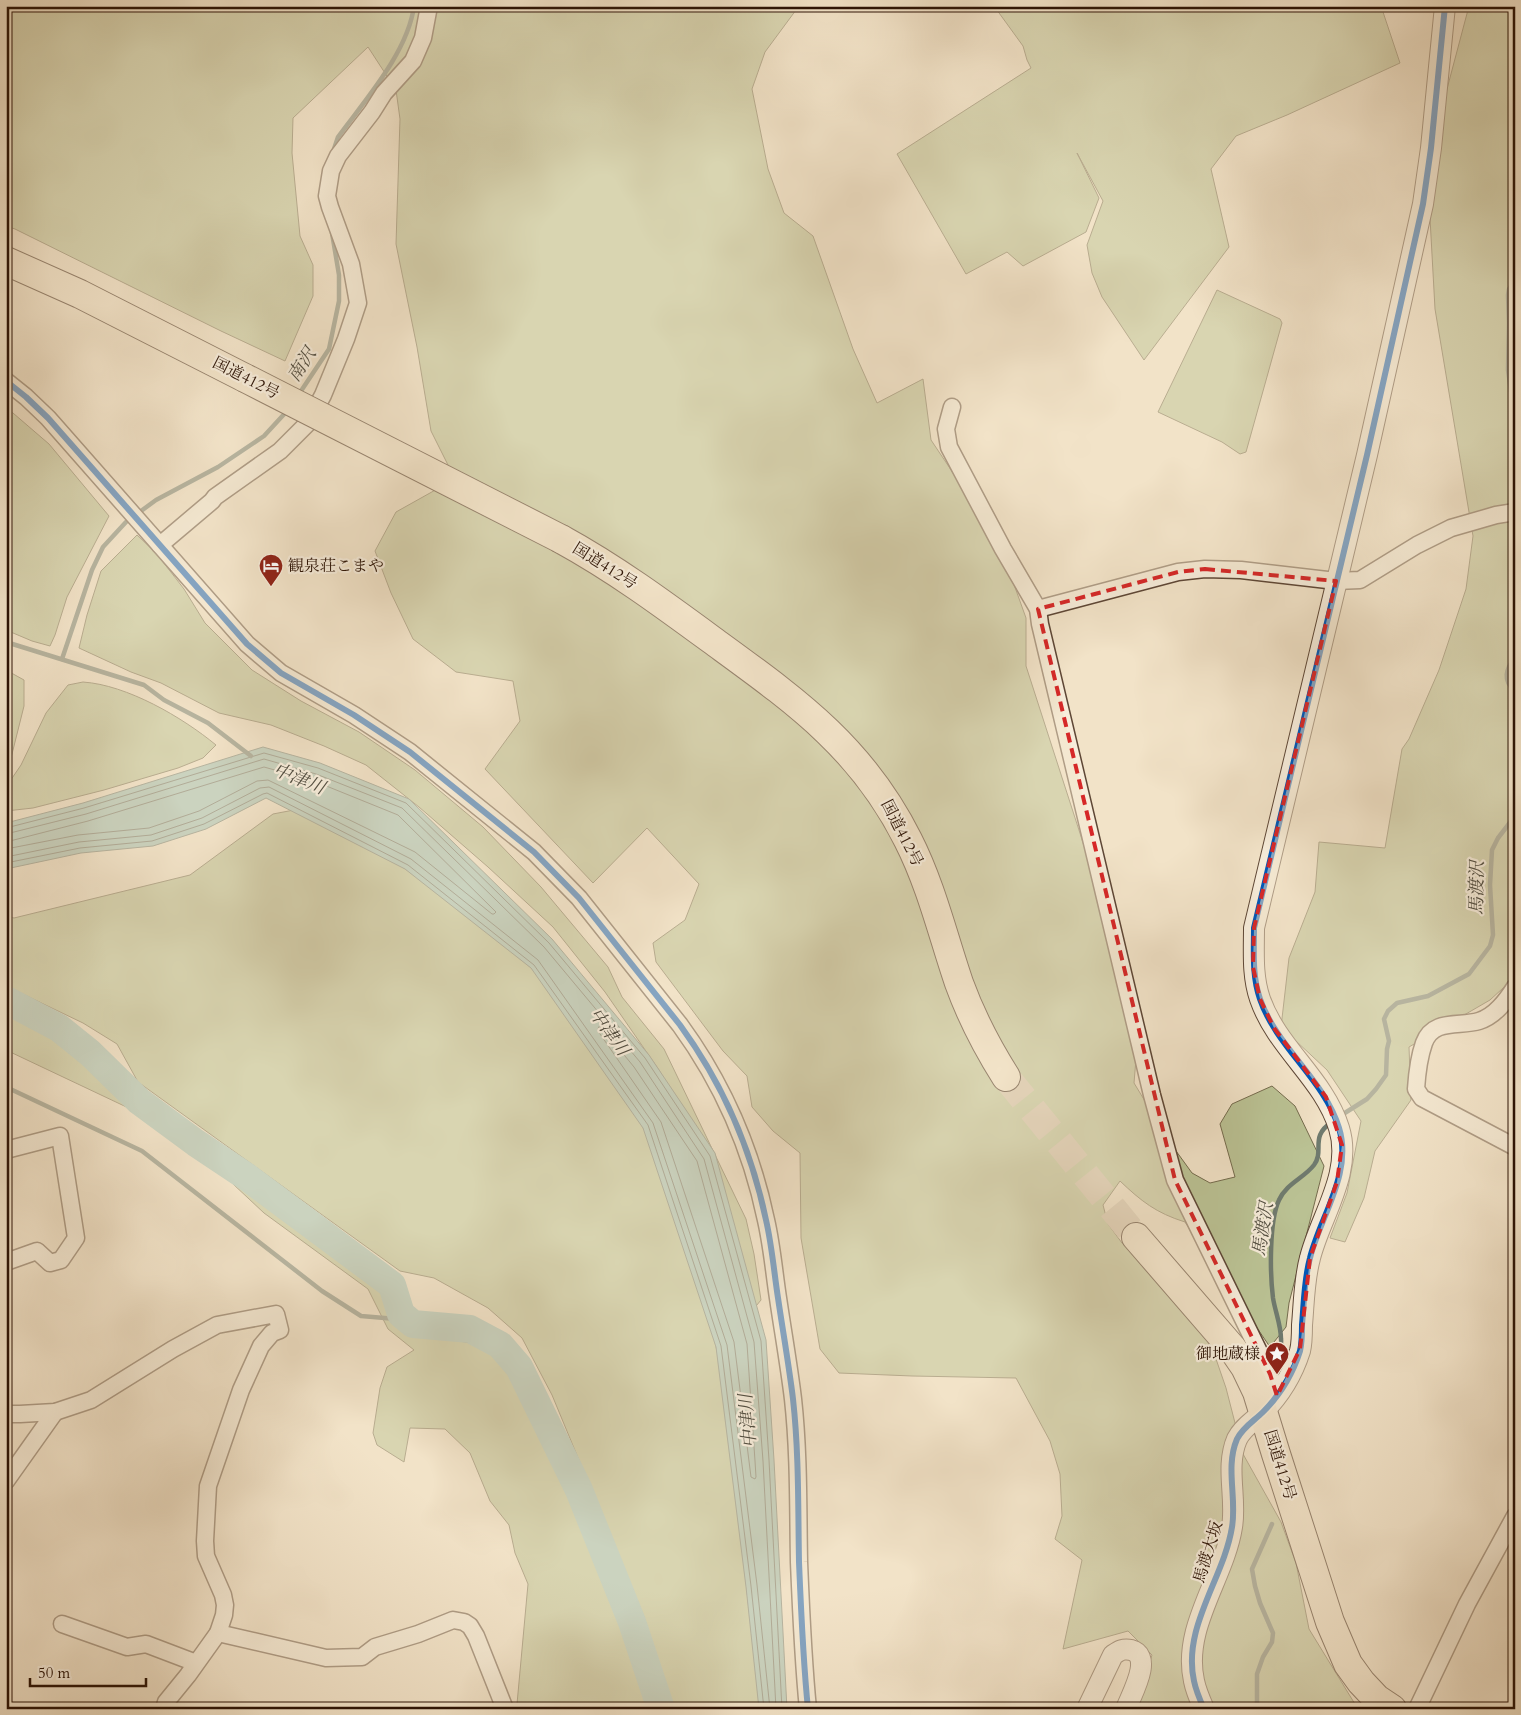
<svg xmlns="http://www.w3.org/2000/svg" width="1521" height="1715" viewBox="0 0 1521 1715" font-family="Cardo,'Noto Serif JP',serif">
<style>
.green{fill:#bbc395;stroke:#746b4d}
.water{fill:#9bbeb4;stroke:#6f7a6e}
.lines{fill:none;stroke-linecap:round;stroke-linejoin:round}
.shore{stroke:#64685c;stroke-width:1}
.stream{stroke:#6f7a6e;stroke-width:4.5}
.river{stroke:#9bbeb4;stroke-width:28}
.trunk-tunnel{stroke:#d4c4ab;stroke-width:28;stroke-dasharray:28 14;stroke-linecap:butt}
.minor-casing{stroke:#5e4736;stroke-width:19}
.tertiary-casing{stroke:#5e4736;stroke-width:22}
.trunk-casing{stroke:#2c1305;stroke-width:30}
.minor{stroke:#f7eddb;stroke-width:16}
.tertiary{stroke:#f7eddb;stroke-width:20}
.trunk{stroke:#f2e3c8;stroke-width:28}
.trunk-bridge-casing{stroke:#2c1305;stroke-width:30;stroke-linecap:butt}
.trunk-bridge{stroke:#f2e3c8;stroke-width:28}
.cycleway-casing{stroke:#f7eddb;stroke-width:9}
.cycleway{stroke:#0057b8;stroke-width:6}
.marked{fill:none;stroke:#d62828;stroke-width:4;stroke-dasharray:10 6;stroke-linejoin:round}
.labels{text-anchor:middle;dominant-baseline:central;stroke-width:4.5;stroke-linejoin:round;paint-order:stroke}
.street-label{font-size:16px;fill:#2c1305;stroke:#f7eddb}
.poi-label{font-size:16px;fill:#2c1305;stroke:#f7eddb;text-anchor:start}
.water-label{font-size:18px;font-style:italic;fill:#534f42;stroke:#f7eddb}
</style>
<rect width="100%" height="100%" fill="#f2e3c8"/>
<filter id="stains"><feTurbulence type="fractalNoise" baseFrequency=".004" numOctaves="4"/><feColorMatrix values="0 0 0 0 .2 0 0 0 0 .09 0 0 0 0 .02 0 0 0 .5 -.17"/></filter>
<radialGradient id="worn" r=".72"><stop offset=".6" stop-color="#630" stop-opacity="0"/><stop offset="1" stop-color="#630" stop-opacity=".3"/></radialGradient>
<g class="green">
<path d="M 6,6 L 802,6 L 796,10 L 765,52 L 752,89 L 768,169 L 784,213 L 813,236 L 853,349 L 877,403 L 923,379 L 931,440 L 998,540 L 1026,618 L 1026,666 L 1128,982 L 1139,1023 L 1134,1083 L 1171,1144 L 1192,1173 L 1210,1183 L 1235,1177 L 1220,1124 L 1232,1104 L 1272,1086 L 1295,1106 L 1324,1166 L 1289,1303 L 1286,1327 L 1270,1347 L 1185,1222 C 1156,1213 1141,1201 1120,1181 L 1103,1205 L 1108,1224 L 1122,1243 L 1162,1277 L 1206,1330 L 1226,1388 L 1243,1454 L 1281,1522 L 1296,1563 L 1309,1629 L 1358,1709 L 1132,1709 L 1140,1693 L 1152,1655 L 1128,1631 L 1063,1649 L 1082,1560 L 1055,1539 L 1062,1516 L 1060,1474 L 1050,1441 L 1016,1378 L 912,1376 L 839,1373 L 820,1349 L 801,1238 L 800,1153 L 773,1131 L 752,1107 L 747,1076 L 723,1051 L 656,962 L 653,943 L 685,920 L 699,884 L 647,828 L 593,883 L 485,769 L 520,721 L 513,681 L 456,672 L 413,639 L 391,593 L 375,551 L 396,512 L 455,479 L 431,431 L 417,347 L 396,244 L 400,119 L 396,90 L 368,47 L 293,118 L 292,153 L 300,236 L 313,265 L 313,296 L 285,361 L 221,331 L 15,229 L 6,226 Z"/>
<polygon points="994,6 1381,6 1400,63 1287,115 1236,136 1211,169 1229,247 1144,360 1102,297 1092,273 1087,245 1103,201 1077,153 1099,198 1086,232 1023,266 1007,252 966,274 897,154 1031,68 1027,60 1023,46"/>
<polygon points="1469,6 1515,6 1515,977 1490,1000 1409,1047 1411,1100 1375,1151 1364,1198 1345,1242 1330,1238 1347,1193 1361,1121 1327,1070 1281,1027 1289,958 1315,892 1319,842 1385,848 1402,749 1409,739 1439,670 1466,589 1473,536 1435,309 1430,218 1434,138"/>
<polygon points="1217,290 1280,319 1282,323 1246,452 1240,454 1222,442 1158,412"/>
<polygon points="6,407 49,444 109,516 67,597 55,635 50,646 32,641 6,630"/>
<polygon points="137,535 156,553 184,589 205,623 252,670 301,701 359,732 415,770 483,827 541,887 608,967 622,997 664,1049 746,1219 754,1254 761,1300 752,1311 685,1116 659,1070 605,992 553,927 488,867 419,807 366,765 324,746 271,725 219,713 161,683 131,672 79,648 87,615 101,571"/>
<polygon points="6,670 24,680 24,706 10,762 6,769"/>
<path d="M 83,682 C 127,685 182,717 216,745 L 203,758 L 178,768 L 104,790 L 33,808 L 6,811 L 6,787 L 21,765 L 46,713 L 68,685 Z"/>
<polygon points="299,809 375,848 460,907 537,973 602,1055 673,1181 704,1294 724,1382 760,1709 673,1709 644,1617 552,1395 522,1338 488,1308 434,1278 400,1271 138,1082 117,1044 83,1023 6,986 6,916 14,918 190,875 273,814"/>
<polygon points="6,1009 61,1038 156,1121 6,1050"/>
<polygon points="239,1178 375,1280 386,1299 395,1326 428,1336 484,1345 532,1401 619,1603 655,1709 518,1709 517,1704 528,1584 515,1553 509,1525 490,1501 470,1453 445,1429 410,1428 404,1462 377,1445 373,1433 380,1388 387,1367 414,1350 388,1329 368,1289 264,1213 233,1184"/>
</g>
<polygon class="water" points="263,747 320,763 409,799 552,939 649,1055 715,1153 766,1340 774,1460 787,1709 759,1709 746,1587 716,1347 643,1128 531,968 405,869 266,798 206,829 153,846 81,853 6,869 6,823 83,803"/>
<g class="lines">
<g class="shore">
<polyline points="6,828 84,808 264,753 318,768 406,803 549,943 645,1058 710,1156 761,1341 769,1460 782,1709"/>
<polyline points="6,834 86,814 264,759 316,774 402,808 544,947 640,1062 704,1159 754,1342 763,1461 776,1709"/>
<polyline points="6,842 88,821 264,767 314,781 398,815 496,912 494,914 492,914 415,852 268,780 257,781 199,811 149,828 78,835 6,849"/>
<polyline points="6,857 79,842 151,835 202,818 260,788 269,787 411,859 538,960 653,1123 727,1345 757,1585 770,1709"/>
<polyline points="6,863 80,848 152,841 204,824 263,794 267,793 408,865 534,965 648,1125 721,1346 751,1586 764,1709"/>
<polygon points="599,1027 602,1028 634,1067 697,1161 747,1344 755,1461 756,1477 755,1479 751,1477 734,1342 661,1122 598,1031"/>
</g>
<g class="stream">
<path d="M 333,152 L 338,137 C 365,100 408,52 414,6"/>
<polyline points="1515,187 1511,209 1515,224"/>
<polyline points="1515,281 1509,289 1508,295 1509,323 1508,370 1515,420"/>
<polyline points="299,394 329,349 339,301 339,275 332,233"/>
<polyline points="6,642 144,685 164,700 208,723 251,756"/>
<path d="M 1515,657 C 1506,669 1502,680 1515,691"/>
<polyline points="62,659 92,570 103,547 126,522 156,500 218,467 264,436 287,411"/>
<polyline points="6,1087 142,1151 322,1291 361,1316 408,1320"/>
<polyline points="1340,1116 1367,1099 1376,1089 1386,1075 1387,1049 1389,1041 1384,1019 1388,1011 1397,1003 1428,996 1469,974 1490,946 1493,935 1490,885 1492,850 1498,838 1515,816"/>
<path d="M 1276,1369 C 1278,1360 1282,1348 1281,1339 C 1281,1325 1275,1311 1273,1298 C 1270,1274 1269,1221 1279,1200 C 1286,1184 1304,1178 1314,1165 C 1325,1150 1309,1137 1332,1122"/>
<polyline points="1257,1709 1257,1674 1263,1657 1272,1642 1273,1633 1260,1603 1255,1586 1252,1569 1272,1524"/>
</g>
<polyline class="river" points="6,1000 59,1028 90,1053 139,1101 196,1143 247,1177 392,1285 401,1314 413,1324 470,1329 500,1345 519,1367 579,1490 632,1622 661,1709"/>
<polyline class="trunk-tunnel" points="1006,1077 1136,1237"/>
<defs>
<g id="minor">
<path d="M 6,381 L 26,397 L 48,418 L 247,644 L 281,673 L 354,715 L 410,752 L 534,852 L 579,898 L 680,1025 C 723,1084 751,1148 766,1220 C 772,1246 774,1272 778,1298 C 783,1332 789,1366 793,1399 C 799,1453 798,1508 799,1562 C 801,1611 803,1660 808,1709"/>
<polyline points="952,407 946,429 949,447 1003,549 1038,609 1040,624 1152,1095 1175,1180 1270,1374 1277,1396"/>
<polyline points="160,545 212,501 215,497 280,451 308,423 323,395 346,339 358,303 351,264 330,207 327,196 331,171 338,156 372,112 384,93 413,61 423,38 429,6"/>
<polyline points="1038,609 1178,572 1205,569 1241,570 1336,581 1360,580 1417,545 1451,528 1496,515 1515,512"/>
<path d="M 1515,987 C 1506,1001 1495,1016 1479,1021 C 1460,1027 1433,1018 1424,1043 C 1419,1057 1417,1074 1416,1089 L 1422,1098 L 1515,1147"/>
<polyline points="6,1150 60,1136 76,1238 61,1260 50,1263 37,1251 6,1262"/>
<polyline points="6,1414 20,1414 55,1412 91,1400 173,1349 217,1325 276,1314 280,1330 272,1333 261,1346 241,1390 208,1486 205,1541 206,1556 223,1595 225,1605 224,1615 218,1633 188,1675 166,1702 164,1709"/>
<polyline points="6,1481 55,1412"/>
<polyline points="62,1624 127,1647 146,1644 196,1663"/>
<polyline points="218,1633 326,1658 362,1657 375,1647 418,1634 453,1620 464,1622 470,1626 476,1636 505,1709"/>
<polyline points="1417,1709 1467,1604 1515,1516"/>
</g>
<g id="tertiary">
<path d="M 1087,1709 L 1113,1655 C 1119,1651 1123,1648 1131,1650 C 1154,1656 1131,1695 1126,1709"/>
<path d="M 1204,1709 C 1200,1700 1196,1691 1194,1681 C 1182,1627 1224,1578 1232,1527 C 1237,1498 1225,1467 1237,1439 C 1243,1427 1254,1421 1263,1412 C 1280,1395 1293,1373 1300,1351 C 1302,1343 1302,1333 1302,1325 C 1304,1303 1304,1280 1310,1258 C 1320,1217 1353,1173 1339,1128 C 1324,1079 1277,1048 1260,999 C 1252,976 1254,952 1254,928 L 1367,455 L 1423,204 L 1431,148 L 1445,6"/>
</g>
<g id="trunk">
<polyline points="6,261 80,294 245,378"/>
<path d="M 561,539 C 614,568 663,604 712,640 C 794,700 861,746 908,840 C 931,885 943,936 959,983 C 971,1016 987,1047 1006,1077"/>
<polyline points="1136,1237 1232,1348 1245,1367 1257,1392 1276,1454 1330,1622 1348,1664 1361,1682 1377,1699 1392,1709"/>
</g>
</defs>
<use href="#minor" class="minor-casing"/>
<use href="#tertiary" class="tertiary-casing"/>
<use href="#trunk" class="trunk-casing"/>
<use href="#minor" class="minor"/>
<use href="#tertiary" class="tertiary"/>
<use href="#trunk" class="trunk"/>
<defs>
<polyline id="trunk-bridge" points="245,378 561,539"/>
</defs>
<use href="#trunk-bridge" class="trunk-bridge-casing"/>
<use href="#trunk-bridge" class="trunk-bridge"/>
<defs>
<g id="cycleway">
<path d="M 6,381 L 26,397 L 48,418 L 247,644 L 281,673 L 354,715 L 410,752 L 534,852 L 579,898 L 680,1025 C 723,1084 751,1148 766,1220 C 772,1246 774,1272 778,1298 C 783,1332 789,1366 793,1399 C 799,1453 798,1508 799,1562 C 801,1611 803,1660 808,1709"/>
<path d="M 1204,1709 C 1200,1700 1196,1691 1194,1681 C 1182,1627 1224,1578 1232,1527 C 1237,1498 1225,1467 1237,1439 C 1243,1427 1254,1421 1263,1412 C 1280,1395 1293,1373 1300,1351 C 1302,1343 1302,1333 1302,1325 C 1304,1303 1304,1280 1310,1258 C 1320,1217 1353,1173 1339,1128 C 1324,1079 1277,1048 1260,999 C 1252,976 1254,952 1254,928 L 1367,455 L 1423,204 L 1431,148 L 1445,6"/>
</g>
</defs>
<use href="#cycleway" class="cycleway-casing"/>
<use href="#cycleway" class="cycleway"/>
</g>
<path d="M0 0H1521V1715H0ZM 1205,569 L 1336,581 L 1254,928 L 1253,967 L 1260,999 L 1274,1028 L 1326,1097 L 1342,1145 L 1337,1182 L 1310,1258 L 1300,1349 L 1277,1396 L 1270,1374 L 1175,1180 L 1038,609 L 1178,572 Z" fill="#f2e3c8" fill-opacity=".55" fill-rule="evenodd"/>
<path class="marked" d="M 1205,569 L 1336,581 L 1254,928 L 1253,967 L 1260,999 L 1274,1028 L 1326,1097 L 1342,1145 L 1337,1182 L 1310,1258 L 1300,1349 L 1277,1396 L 1270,1374 L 1175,1180 L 1038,609 L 1178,572 Z"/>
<defs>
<symbol id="hotel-pin" viewBox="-11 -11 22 30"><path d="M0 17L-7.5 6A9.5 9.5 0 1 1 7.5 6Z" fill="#8f2418" stroke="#f7eddb"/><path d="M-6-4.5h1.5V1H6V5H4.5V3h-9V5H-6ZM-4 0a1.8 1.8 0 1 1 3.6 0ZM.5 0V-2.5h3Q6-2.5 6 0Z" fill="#fff"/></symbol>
<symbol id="sight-pin" viewBox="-11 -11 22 30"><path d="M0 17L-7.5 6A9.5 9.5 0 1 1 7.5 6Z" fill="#8f2418" stroke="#f7eddb"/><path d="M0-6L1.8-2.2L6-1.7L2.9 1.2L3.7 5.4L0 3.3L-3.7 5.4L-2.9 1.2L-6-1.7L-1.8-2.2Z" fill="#fff"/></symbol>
</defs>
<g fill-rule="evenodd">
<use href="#hotel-pin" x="257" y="552" width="28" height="38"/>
<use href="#sight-pin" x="1263" y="1340" width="28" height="38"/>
</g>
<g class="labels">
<g class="street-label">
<text transform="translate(246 378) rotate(27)">国道412号</text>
<text transform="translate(605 566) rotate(32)">国道412号</text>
<text transform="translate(902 833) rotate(63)">国道412号</text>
<text transform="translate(1280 1465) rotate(73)">国道412号</text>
<text transform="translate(1208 1552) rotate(-73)">馬渡大坂</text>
</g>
<g class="poi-label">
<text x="288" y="566">観泉荘こまや</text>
<text x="1260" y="1354" text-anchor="end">御地蔵様</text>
</g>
<g class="water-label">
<text transform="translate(302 365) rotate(-57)">南沢</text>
<text transform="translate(299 779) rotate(22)">中津川</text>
<text transform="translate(1477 888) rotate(-89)">馬渡沢</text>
<text transform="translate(609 1032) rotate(54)">中津川</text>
<text transform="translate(1263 1229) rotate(-81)">馬渡沢</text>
<text transform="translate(748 1421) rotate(-95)">中津川</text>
</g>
</g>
<rect width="1521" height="1715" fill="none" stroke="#f2e3c8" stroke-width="25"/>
<rect x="8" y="8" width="1506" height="1700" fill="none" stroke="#2c1305" stroke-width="2.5"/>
<rect x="12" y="12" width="1496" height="1690" fill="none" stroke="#2c1305"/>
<path d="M30 1678v8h116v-8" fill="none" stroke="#2c1305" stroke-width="2.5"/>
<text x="38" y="1678" font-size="15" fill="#2c1305" stroke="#f7eddb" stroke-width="4" paint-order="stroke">50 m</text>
<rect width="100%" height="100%" filter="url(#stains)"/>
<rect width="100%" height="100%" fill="url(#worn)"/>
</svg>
